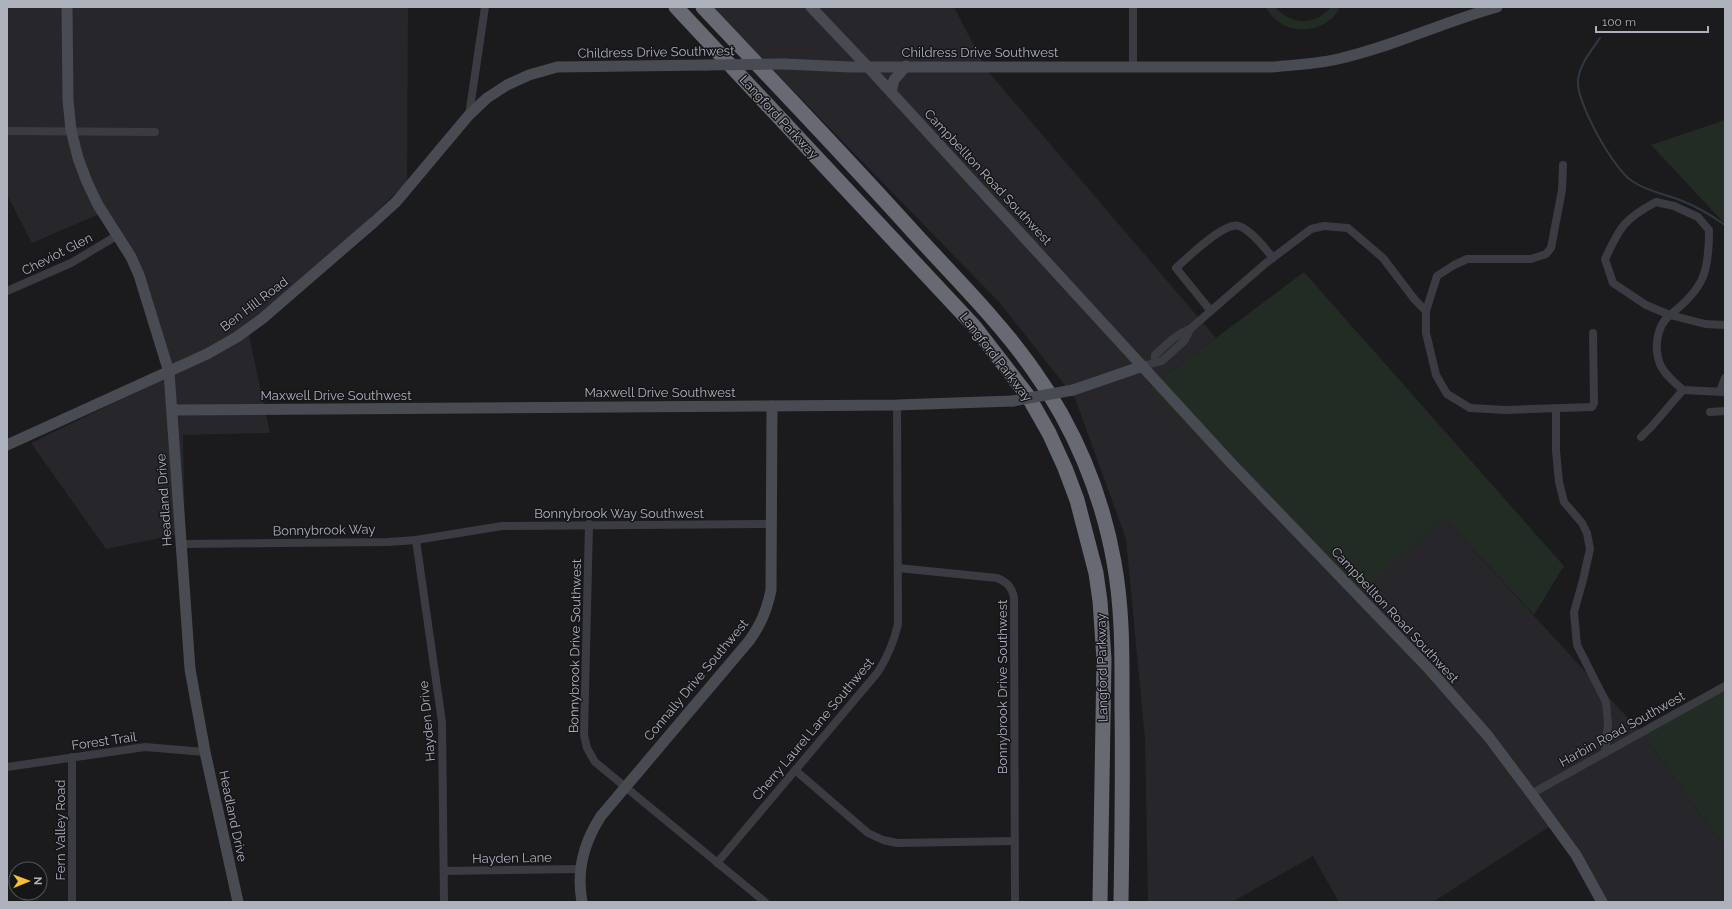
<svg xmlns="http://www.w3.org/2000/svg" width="1732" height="909" viewBox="0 0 1732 909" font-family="Raleway,sans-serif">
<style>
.built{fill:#27262a}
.green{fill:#222b24}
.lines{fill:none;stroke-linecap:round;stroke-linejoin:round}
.stream{stroke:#303941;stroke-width:2}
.street{stroke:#3b3c42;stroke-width:8}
.secondary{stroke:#494b52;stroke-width:11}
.highway{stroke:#676a73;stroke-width:15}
.secondary-bridge{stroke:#494b52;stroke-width:11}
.labels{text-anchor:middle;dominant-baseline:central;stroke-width:3;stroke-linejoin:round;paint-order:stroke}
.street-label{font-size:13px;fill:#adb1bc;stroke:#161518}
</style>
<rect width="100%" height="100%" fill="#1b1a1d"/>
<g class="built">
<polygon points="7,7 408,7 407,182 249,336 270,433 183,435 185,533 106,549 31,443 167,377 150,308 104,212 32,243 7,195"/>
<polygon points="712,7 954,7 986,69 1216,338 1149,388 1445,519 1640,731 1720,841 1725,842 1725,902 1603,902 1557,822 1433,902 1339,902 1313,856 1232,902 1148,902 1145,739 1126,539 1075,398 999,302"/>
</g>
<g class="green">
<path d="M 1265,7 L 1275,7 C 1290,25 1316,26 1331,7 L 1340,7 C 1330,29 1300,36 1280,23 C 1274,19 1269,13 1265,7 Z"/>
<polygon points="1725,120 1725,224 1651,145"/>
<polygon points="1304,272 1564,566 1534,615 1445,519 1353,599 1149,388"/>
<polygon points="1725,686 1725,842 1720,841 1640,731"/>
</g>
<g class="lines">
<path class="stream" d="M 1600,38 C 1591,51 1579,65 1578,81 C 1576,102 1614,170 1632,181 C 1646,191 1664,194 1680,200 C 1696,206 1711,215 1725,225"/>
<g class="street">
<polyline points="1133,7 1133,66"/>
<polyline points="469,115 485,7"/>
<polyline points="7,131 155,132"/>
<polyline points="1563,165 1562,190 1551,248 1546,254 1531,259 1467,259 1454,265 1437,276 1426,311 1426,333 1436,375 1447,394 1470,408 1505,410 1592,407 1594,403 1593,333"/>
<path d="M 1656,202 L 1674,206 L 1698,217 L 1709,230 C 1709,273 1704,288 1670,315 L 1646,305 L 1613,283 L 1605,259 C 1620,227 1624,219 1656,202 Z"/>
<polyline points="7,291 71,263 118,235"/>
<path d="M 1210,310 L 1176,268 C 1187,258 1225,221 1239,226 C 1251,230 1265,248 1273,258"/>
<path d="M 1725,325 L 1705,324 L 1670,315 C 1656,326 1654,349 1660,364 C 1664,374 1675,383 1683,390 L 1725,392"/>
<path d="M 1155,361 L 1155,355 C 1166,345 1176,334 1190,329 L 1266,263 L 1311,229 L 1324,226 L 1348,228 L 1383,258 L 1415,300 L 1426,311"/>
<polyline points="1143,366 1162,361 1185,340 1190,329"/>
<polyline points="1720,391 1725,378"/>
<polyline points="1556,409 1556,451 1559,482 1564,502 1582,523 1587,533 1590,549 1583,580 1574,612 1577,645 1606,702 1608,725 1605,752"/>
<polyline points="1710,412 1725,411"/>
<polyline points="1641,437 1652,426 1683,390"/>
<polyline points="589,524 584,735 587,748 595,762 765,902"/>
<polyline points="416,540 442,722 444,902"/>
<polyline points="181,544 388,542 416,540 502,526 772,524"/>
<path d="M 898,568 L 997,578 C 1007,582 1012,587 1014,598 L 1015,902"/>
<polyline points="72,757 72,902"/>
<polyline points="7,767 145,747 205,752"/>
<polyline points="795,770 868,833 883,840 897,843 1015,841"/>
<polyline points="1531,794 1725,686"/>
<path d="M 717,863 L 878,672 C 888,656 894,642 898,624 L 897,405"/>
<polyline points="444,871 580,869"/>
</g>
<g class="secondary">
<polyline points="67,7 68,100 71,130 78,158 87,182 98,205 131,257 139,275 169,372 190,669 205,752 238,902"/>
<polyline points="811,7 867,66 1231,463 1429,669 1488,736 1536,800 1576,855 1602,902"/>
<path d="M 785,64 L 850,67 L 1272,67 C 1294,65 1316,64 1338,59 C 1392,47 1443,22 1497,7"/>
<polyline points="891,92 894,80 906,66"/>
<polyline points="1073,390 1143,366"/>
<polyline points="173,410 897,405 1013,401"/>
<polyline points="7,445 207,354 237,337 263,318 374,222 396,202 469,115 487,98 507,85 529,75 557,67 706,65"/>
<path d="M 582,902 C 576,870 584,842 601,816 L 749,641 C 761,624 767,610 771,590 L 772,406"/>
</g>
<g class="highway">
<polyline points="676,7 974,326 1028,396 1049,433 1065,468 1077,500 1096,573 1100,601 1104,659 1100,902"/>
<path d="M 703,7 C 771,79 840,151 907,225 C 949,272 998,319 1034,371 C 1074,427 1102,494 1114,562 C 1123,611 1122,659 1122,708 C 1123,773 1122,837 1121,902"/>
</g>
<g class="secondary-bridge">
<polyline points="706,65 785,64"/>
<polyline points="1013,401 1073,390"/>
</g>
</g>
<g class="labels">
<g class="street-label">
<text transform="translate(656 52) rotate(-1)">Childress Drive Southwest</text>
<text x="980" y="52">Childress Drive Southwest</text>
<text transform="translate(779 117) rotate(47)">Langford Parkway</text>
<text transform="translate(988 177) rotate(47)">Campbellton Road Southwest</text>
<text transform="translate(57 254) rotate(-27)">Cheviot Glen</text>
<text transform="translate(254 304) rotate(-37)">Ben Hill Road</text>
<text transform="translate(996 357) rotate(52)">Langford Parkway</text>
<text x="660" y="392">Maxwell Drive Southwest</text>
<text x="336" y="395">Maxwell Drive Southwest</text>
<text transform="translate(164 500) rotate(-94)">Headland Drive</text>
<text x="619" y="513">Bonnybrook Way Southwest</text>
<text transform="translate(324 530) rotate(-1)">Bonnybrook Way</text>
<text transform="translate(1395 615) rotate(47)">Campbellton Road Southwest</text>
<text transform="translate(575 646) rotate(-89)">Bonnybrook Drive Southwest</text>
<text transform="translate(1102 668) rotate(-91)">Langford Parkway</text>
<text transform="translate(696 680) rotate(-50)">Connally Drive Southwest</text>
<text transform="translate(1002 687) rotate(-90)">Bonnybrook Drive Southwest</text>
<text transform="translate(427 721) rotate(-95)">Hayden Drive</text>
<text transform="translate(813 729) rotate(-50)">Cherry Laurel Lane Southwest</text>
<text transform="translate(1622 729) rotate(-29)">Harbin Road Southwest</text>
<text transform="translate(104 741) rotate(-8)">Forest Trail</text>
<text transform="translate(233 816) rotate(78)">Headland Drive</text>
<text transform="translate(60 830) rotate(-90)">Fern Valley Road</text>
<text transform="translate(512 858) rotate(-1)">Hayden Lane</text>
</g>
</g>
<rect width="1732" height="909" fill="none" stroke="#adb1bc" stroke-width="16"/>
<g transform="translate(28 881) rotate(89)"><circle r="19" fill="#161518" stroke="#52535a"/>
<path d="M0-3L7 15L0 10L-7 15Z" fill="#f2bf3d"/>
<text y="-6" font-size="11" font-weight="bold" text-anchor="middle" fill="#adb1bc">N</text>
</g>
<path d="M1596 26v6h112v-6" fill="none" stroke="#adb1bc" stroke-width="2"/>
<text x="1602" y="26" font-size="12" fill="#adb1bc" stroke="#161518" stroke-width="3" paint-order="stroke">100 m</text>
</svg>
